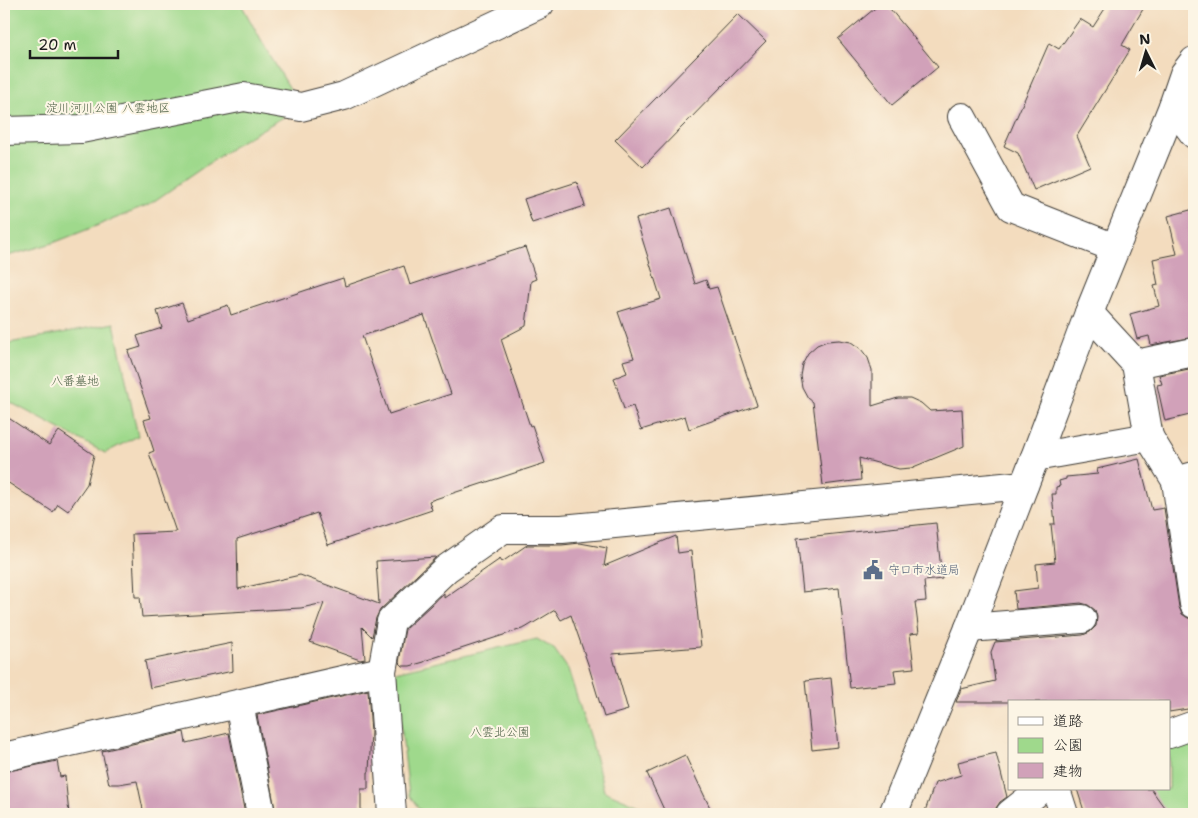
<svg xmlns="http://www.w3.org/2000/svg" width="1198" height="818" viewBox="0 0 1198 818" font-family="'Shantell Sans','Klee One',sans-serif">
<style>
.green{fill:#9fd98c;stroke:#5e7a54}
.building{fill:#d1a1b9;fill-rule:evenodd}
.lines{fill:none;stroke-linecap:round;stroke-linejoin:round}
.minor-casing{stroke:#3c3934;stroke-width:30}
.minor{stroke:#fff;stroke-width:28}
.labels{text-anchor:middle;dominant-baseline:central;stroke-width:4;stroke-linejoin:round;paint-order:stroke}
.park-label{font-size:12px;fill:#4a5e43;stroke:#fcf5e5}
.service-label{font-size:12px;fill:#4e5e75;stroke:#fcf5e5;text-anchor:start}
</style>
<rect width="100%" height="100%" fill="#fcf5e5"/>
<filter id="ink" filterUnits="userSpaceOnUse"><feTurbulence type="fractalNoise" baseFrequency=".02" numOctaves="2"/><feDisplacementMap in="SourceGraphic" scale="10" xChannelSelector="R" yChannelSelector="G"/><feConvolveMatrix kernelMatrix="1 2 1 2 8 2 1 2 1" color-interpolation-filters="sRGB"/></filter>
<filter id="wash" filterUnits="userSpaceOnUse"><feTurbulence type="fractalNoise" baseFrequency=".0096" numOctaves="4" result="noise"/><feDisplacementMap in="SourceGraphic" scale="20" xChannelSelector="R" yChannelSelector="G"/><feGaussianBlur stdDeviation="1.12" result="paint"/><feColorMatrix in="noise" values="0 0 0 0 0 0 0 0 0 0 0 0 0 0 0 0 0 1.4 0 .05"/><feComposite in="paint" operator="in"/></filter>
<g filter="url(#wash)">
<rect width="100%" height="100%" fill="#f3dcbe"/>
<g class="green">
<polygon points="4,4 241,4 263,44 301,107 240,142 147,206 53,243 4,257"/>
<polygon points="114,323 138,436 105,453 4,399 4,344"/>
<polygon points="537,639 554,649 568,669 594,751 604,791 651,811 652,814 423,814 409,795 395,672"/>
<polygon points="1194,737 1194,814 1156,814 1138,789 1169,789 1169,743"/>
</g>
<g id="blocks">
<g class="building">
<polygon points="880,4 886,4 938,67 892,105 838,39"/>
<polygon points="1108,4 1146,4 1122,45 1130,50 1077,136 1090,166 1034,190 1018,153 1004,146 1049,43 1059,49 1080,19 1093,27"/>
<polygon points="738,14 766,41 643,167 615,140"/>
<polygon points="577,182 585,206 532,223 524,199"/>
<polygon points="671,208 695,284 706,280 709,289 717,287 757,405 689,429 685,416 641,430 633,406 624,409 614,378 627,373 623,361 634,358 618,312 661,299 636,219"/>
<polygon points="1194,209 1194,337 1151,345 1149,336 1137,339 1130,314 1159,306 1154,286 1158,285 1153,259 1177,254 1168,216"/>
<path d="M 525,247 L 536,279 L 531,281 L 526,326 L 501,339 L 530,426 L 532,425 L 545,463 L 429,501 L 432,510 L 328,545 L 317,513 L 237,539 L 238,589 L 300,575 L 379,604 L 376,561 L 436,557 L 380,610 L 376,618 L 372,637 L 362,627 L 365,659 L 360,660 L 310,642 L 324,603 L 301,608 L 142,617 L 140,597 L 135,597 L 132,534 L 176,532 L 149,453 L 154,451 L 144,420 L 151,418 L 128,351 L 141,347 L 137,336 L 162,328 L 157,311 L 182,303 L 188,319 L 228,305 L 231,315 L 343,278 L 345,286 L 404,266 L 410,285 ZM 424,315 L 451,394 L 389,414 L 362,336 Z"/>
<polygon points="839,340 851,342 861,349 868,358 872,370 872,406 898,398 910,398 921,403 930,411 962,409 964,446 911,468 899,469 859,458 861,480 823,485 813,402 808,398 802,387 800,375 802,364 808,353 817,345 827,341"/>
<polygon points="1194,368 1194,414 1165,421 1157,385 1162,384 1159,375"/>
<polygon points="4,415 49,445 59,431 94,455 87,484 68,511 58,504 53,512 4,480"/>
<polygon points="1139,459 1152,510 1164,508 1179,607 1182,614 1188,618 1194,619 1194,708 1169,712 1169,702 956,702 961,689 995,681 991,652 995,642 1083,635 1090,632 1096,626 1097,617 1095,610 1088,605 1081,603 1016,609 1014,591 1038,588 1036,564 1055,562 1051,524 1055,524 1052,494 1056,494 1056,487 1060,486 1059,481 1066,479 1066,477 1098,474 1097,469"/>
<polygon points="936,523 942,579 924,581 926,601 915,602 919,633 910,634 914,668 894,670 896,683 850,688 839,588 803,592 797,538"/>
<polygon points="676,536 678,553 691,551 701,647 612,654 628,710 604,717 588,664 571,615 561,620 555,610 525,628 427,660 424,662 410,666 403,666 399,662 405,629 444,593 444,598 500,559 502,562 527,545 562,545 580,543 607,548 604,566"/>
<polygon points="232,643 233,671 150,688 145,661"/>
<polygon points="831,678 838,747 812,750 805,681"/>
<polygon points="368,690 371,732 369,772 368,772 368,789 361,789 361,814 276,814 257,715"/>
<polygon points="184,732 186,743 229,733 245,814 144,814 137,781 119,784 109,784 102,751"/>
<polygon points="996,753 1007,797 1000,802 996,808 995,814 924,814 935,783 961,775 958,762"/>
<polygon points="685,755 713,814 666,814 647,773"/>
<polygon points="57,761 60,777 65,776 69,814 4,814 4,772"/>
<polygon points="1077,789 1151,789 1169,814 1085,814"/>
</g>
</g>
</g>
<g filter="url(#ink)">
<use href="#blocks" fill-opacity="0" stroke="#3c3934" stroke-width="1"/>
<g class="lines">
<defs>
<g id="minor">
<polyline points="1173,106 1194,134"/>
<polyline points="962,117 1011,207 1115,248"/>
<polyline points="4,131 81,129 244,97 301,107 344,96 540,4"/>
<polyline points="1089,313 1136,364 1149,437"/>
<polyline points="1136,364 1194,352"/>
<polyline points="1035,457 1149,437 1176,481 1194,476"/>
<polyline points="1176,481 1194,604"/>
<polyline points="969,628 1082,619"/>
<polyline points="239,704 261,814"/>
<polyline points="1169,734 1194,725"/>
<polyline points="4,757 382,671"/>
<polyline points="1056,789 1064,814"/>
<polyline points="392,814 382,671 391,621 446,569 503,529 562,529 1024,485"/>
<polyline points="893,814 969,628 1035,457 1089,313 1173,106 1184,74 1194,61"/>
<polyline points="1010,814 1041,789"/>
</g>
</defs>
<use href="#minor" class="minor-casing"/>
<use href="#minor" class="minor"/>
</g>
</g>
<defs>
<symbol id="civic-bare" viewBox="-9 -9 18 18"><path d="M-.6-6.5H3V-4.5H.6V-3L4-1V1h2V6H-6V1h2V-1L-.6-3ZM-1.2 2.5V6h2.4V2.5Z" fill="#5c6f8a" stroke="#fcf5e5" stroke-width="2.5" paint-order="stroke"/></symbol>
</defs>
<g fill-rule="evenodd">
<use href="#civic-bare" x="859" y="556" width="28" height="28"/>
</g>
<g class="labels">
<g class="park-label">
<text x="108" y="108">淀川河川公園 八雲地区</text>
<text x="75" y="381">八番墓地</text>
<text x="500" y="732">八雲北公園</text>
</g>
<g class="service-label">
<text x="888" y="570">守口市水道局</text>
</g>
</g>
<rect width="1198" height="818" fill="none" stroke="#fcf5e5" stroke-width="20"/>
<rect x="1008" y="700" width="162" height="90" fill="#fcf5e5" stroke="#a29e95"/>
<rect x="1018" y="717" width="25" height="8" fill="#ffffff" stroke="#a29e95"/>
<text x="1053" y="726" font-size="15" fill="#1c1c1c">道路</text>
<rect x="1018" y="738" width="25" height="15" fill="#9fd98c" stroke="#a29e95"/>
<text x="1053" y="750" font-size="15" fill="#1c1c1c">公園</text>
<rect x="1018" y="763" width="25" height="15" fill="#d1a1b9" stroke="#a29e95"/>
<text x="1053" y="776" font-size="15" fill="#1c1c1c">建物</text>
<g transform="translate(1146 52) rotate(355)" stroke="#fcf5e5" stroke-width="4" paint-order="stroke">
<path d="M0-4L9 19L0 12L-9 19Z" fill="#1c1c1c"/>
<text y="-8" font-size="14" font-weight="bold" text-anchor="middle" fill="#1c1c1c">N</text>
</g>
<path d="M30 50v8h88v-8" fill="none" stroke="#1c1c1c" stroke-width="2.5"/>
<text x="38" y="50" font-size="15" fill="#1c1c1c" stroke="#fcf5e5" stroke-width="4" paint-order="stroke">20 m</text>
</svg>
